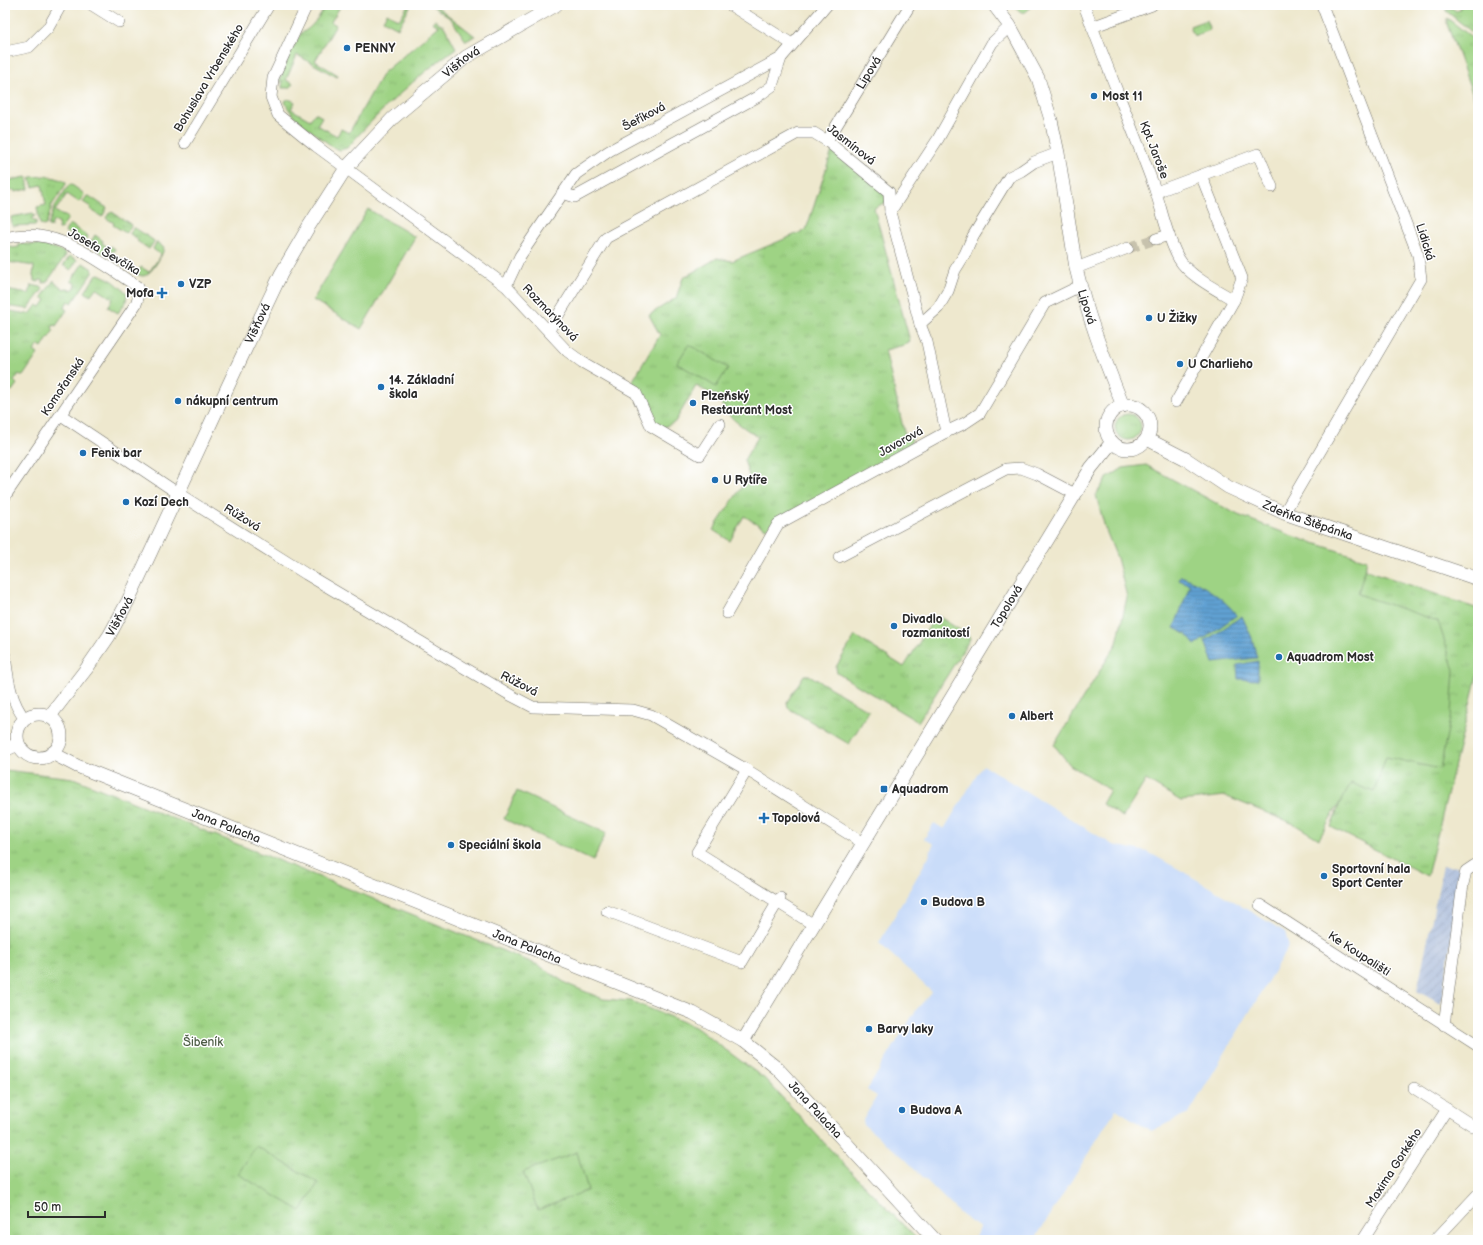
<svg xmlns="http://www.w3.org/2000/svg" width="1483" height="1245" viewBox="0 0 1483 1245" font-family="'Balsamiq Sans',sans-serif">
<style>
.built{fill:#c9dcf9}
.industrial{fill:url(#industrial-furrows)}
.grass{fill:url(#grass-tufts);stroke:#647f58}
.pitch{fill:#9ed384;stroke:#647f58}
.water{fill:url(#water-rules);stroke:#46667f}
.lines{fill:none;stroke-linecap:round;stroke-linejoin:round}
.minor-tunnel{stroke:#c7c2ad;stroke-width:11;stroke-dasharray:11 5.5;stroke-linecap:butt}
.minor-casing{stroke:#6f6d64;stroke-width:12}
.tertiary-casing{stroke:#6f6d64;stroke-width:14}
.minor{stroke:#fff;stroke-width:11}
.tertiary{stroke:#fff;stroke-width:13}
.poi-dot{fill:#1f6fb2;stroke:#fff;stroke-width:1.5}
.labels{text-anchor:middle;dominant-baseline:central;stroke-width:3;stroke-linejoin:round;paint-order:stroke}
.poi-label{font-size:12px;font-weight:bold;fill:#2b2b2b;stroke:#fff;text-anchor:start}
.street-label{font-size:12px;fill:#2b2b2b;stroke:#fff}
.park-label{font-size:12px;fill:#4e5d46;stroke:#fff}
</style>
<defs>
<pattern id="industrial-furrows" width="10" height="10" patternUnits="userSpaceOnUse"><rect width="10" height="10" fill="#b6c5de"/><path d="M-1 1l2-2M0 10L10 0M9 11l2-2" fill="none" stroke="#9da9bf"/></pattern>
<pattern id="grass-tufts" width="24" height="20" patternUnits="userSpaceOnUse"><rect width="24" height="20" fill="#9ed384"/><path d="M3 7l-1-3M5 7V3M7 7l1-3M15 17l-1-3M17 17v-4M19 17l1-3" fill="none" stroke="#88b572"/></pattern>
<pattern id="water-rules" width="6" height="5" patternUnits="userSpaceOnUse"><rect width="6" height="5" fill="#60a1d3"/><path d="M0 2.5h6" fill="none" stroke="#4f83ab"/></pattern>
</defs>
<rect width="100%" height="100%" fill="#fff"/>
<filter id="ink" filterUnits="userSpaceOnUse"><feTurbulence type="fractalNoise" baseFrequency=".025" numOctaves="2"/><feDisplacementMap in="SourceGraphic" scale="8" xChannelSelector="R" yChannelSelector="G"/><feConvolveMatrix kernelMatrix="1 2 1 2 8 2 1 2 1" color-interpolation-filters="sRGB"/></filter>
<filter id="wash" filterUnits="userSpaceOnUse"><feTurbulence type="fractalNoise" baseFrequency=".012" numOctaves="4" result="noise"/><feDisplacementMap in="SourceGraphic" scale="16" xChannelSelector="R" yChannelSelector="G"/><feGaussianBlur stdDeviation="0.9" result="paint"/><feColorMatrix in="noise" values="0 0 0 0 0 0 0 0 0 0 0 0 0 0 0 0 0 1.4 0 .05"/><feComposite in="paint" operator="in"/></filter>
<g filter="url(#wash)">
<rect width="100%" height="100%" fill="#eee8ce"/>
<polygon class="built" points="983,765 1113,845 1148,852 1182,871 1285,932 1289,946 1189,1113 1151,1131 1116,1109 1035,1239 1037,1240 973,1240 980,1228 961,1215 904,1158 864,1125 863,1120 877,1096 867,1090 916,1010 932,992 879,943 930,854 929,853 934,844 924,839 934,823 944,829"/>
<polygon class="industrial" points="1443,866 1463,867 1441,1004 1417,991"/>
<g class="grass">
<path d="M 326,5 L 341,5 L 331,22 L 336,25 L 315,61 L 338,75 L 337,77 L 297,55 L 286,80 L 293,84 L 290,88 L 282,88 L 283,80 L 279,83 C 284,65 292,49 301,33 C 312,29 320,15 326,5 Z"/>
<polygon points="408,5 411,5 398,28 383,20 387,13 399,20"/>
<polygon points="431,5 435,5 475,36 466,41 451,19"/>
<path d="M 1014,5 L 1030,5 L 1029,9 C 1023,16 1019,11 1014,5 Z"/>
<polygon points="1461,5 1478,5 1478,37 1445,10 1452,8 1456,11 1460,10"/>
<polygon points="1447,18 1478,42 1478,109 1447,24"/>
<path d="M 435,20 L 444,26 L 456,48 C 416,77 379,111 347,148 L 340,150 L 333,147 C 318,135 290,119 285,101 C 288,98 291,100 295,102 L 291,109 L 310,120 L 315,113 L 322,117 L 317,125 L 337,136 L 341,129 L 349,133 L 383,73 L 439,26 L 432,22 Z"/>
<polygon points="1206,20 1210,30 1194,36 1190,26"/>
<path d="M 832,151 L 884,192 L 886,202 L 874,208 L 910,341 L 904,345 L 885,350 L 905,436 L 913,435 L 911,442 L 906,450 L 773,521 L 771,525 L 766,529 L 744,516 L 730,541 L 713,530 L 749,476 L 744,460 L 758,437 C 742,426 725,417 718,397 L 696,386 L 675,422 L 662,428 L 651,417 L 632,382 L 660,335 L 649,315 L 676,298 L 683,278 L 717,258 L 732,261 L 806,230 Z"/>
<polygon points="45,176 56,178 66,182 66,184 52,205 46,225 43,226 40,224 37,207 46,205 42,185 33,187 30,178 32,177"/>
<polygon points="26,177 27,178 29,189 15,192 15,190 5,192 5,181"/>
<polygon points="69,185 72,185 83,193 84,195 79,202 67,194 55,211 63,216 64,215 68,218 61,229 58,229 59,223 53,221 51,227 48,226 55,206"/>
<polygon points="87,196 89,196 107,208 102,217 90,209 91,207 83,202"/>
<polygon points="110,212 112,212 130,224 131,226 126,233 113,225 114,223 106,218"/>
<polygon points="33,213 35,216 32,217 33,221 36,221 36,224 35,225 12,226 11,217"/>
<polygon points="70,224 88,236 86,242 65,232 69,225"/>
<polygon points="133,228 135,228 153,240 154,242 149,249 137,241 138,239 130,234"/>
<polygon points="95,235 103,241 102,243 109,248 111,246 115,249 113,252 110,251 108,254 110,256 108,256 89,245"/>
<path d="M 156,243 L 158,243 L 164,248 C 163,255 150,276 143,276 C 141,276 139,275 137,274 L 141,267 L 149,272 L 161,255 L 153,249 Z"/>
<path d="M 19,244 C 36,244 50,245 65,253 L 66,255 L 47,282 L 43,283 L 43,280 L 39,280 L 39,282 L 34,281 L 34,277 L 33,276 L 34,266 L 8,262 L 6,272 L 5,272 L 5,259 L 7,249 L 11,246 L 12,248 L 19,247 Z"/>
<polygon points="70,256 77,260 71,270 65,266 63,266"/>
<polygon points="115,256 135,268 133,271 113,259"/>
<polygon points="83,263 92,269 92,273 72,303 68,301 64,308 67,310 56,326 54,325 52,328 54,330 42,347 39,345 34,351 38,354 23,376 19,374 14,381 17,384 12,391 10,390 8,394 10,395 5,402 5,310 27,314 31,313 37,305 41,307 46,300 42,297 54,280 54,282 64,289 66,288 69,290 74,289 76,286 75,283 71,281"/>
<polygon points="99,274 113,281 127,293 126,302 118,313 108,307 113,299 96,288 90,296 85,292 96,275"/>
<polygon points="31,285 41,287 43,289 28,309 5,306 5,290 29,294"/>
<circle cx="1128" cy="427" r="13"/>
<polygon points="1248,528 1478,609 1478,672 1427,876 1331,827 1351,774 1135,610"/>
<polygon points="938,616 969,636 970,639 918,722 837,673 836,667 855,636 904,667 935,617"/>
<polygon points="804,675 809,675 869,711 849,744 788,708 787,702"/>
<polygon points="5,770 73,778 538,965 567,984 603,999 631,1001 695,1027 765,1079 854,1175 918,1240 5,1240"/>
</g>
<g class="pitch">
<polygon points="368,209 415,237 361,329 313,300"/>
<polygon points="689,344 728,368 716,387 677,363"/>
<polygon points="1146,465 1238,515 1295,537 1367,560 1358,594 1438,621 1454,670 1451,714 1440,769 1386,757 1374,792 1351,783 1319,839 1294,824 1225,796 1181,801 1146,780 1123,817 1102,804 1110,790 1070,765 1054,745 1117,643 1127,597 1117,558 1105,528 1096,495 1106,479 1123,468"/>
<polygon points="517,791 606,833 593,861 504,819"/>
<polygon points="256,1146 318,1183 301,1211 238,1174"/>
<polygon points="577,1152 588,1190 538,1210 523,1172"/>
</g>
<g class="water">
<path d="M 1181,576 C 1204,585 1221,596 1237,615 L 1195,645 L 1186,634 L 1174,628 L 1190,585 L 1179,580 Z"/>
<polygon points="1242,616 1252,638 1257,658 1213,663 1205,641"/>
<polygon points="1258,661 1258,680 1238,679 1237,665"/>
</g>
</g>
<g filter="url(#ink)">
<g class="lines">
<polyline class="minor-tunnel" points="1128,248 1156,239"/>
<defs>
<g id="minor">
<polyline points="92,5 119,22"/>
<polyline points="307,5 273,78 271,97 278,115 316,146 506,286 567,351 582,362 636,393 651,426 700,455 720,424"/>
<polyline points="730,5 792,44"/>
<path d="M 1084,5 C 1106,65 1131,124 1153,184 C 1162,208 1166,236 1179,259 C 1189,276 1217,290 1234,300 L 1176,402"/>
<polyline points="1092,27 1152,5"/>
<polyline points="5,52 29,47 48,28 61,5"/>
<path id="s1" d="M 827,141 L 910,5"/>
<polyline points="185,143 269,5"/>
<polyline points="1201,175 1242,278 1234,300"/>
<polyline points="1156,192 1258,154 1272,187"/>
<polyline points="562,193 575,197 757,97 772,86 781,58"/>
<polyline points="890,212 938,139 992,43 1010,26"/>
<path d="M 5,238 C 55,224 98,261 138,287 L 140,292 L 136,304 L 5,496"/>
<polyline points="1156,239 1169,235"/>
<polyline points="1076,268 1128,248"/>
<polyline points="506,286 520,256 576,174 609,151 781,58 827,5"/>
<polyline points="920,324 938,308 948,291 955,270 965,254 973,236 1009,177 1021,171 1034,162 1058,153"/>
<polyline points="549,330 606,238 798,133 814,133 827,141 889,192 890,212 920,324 927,342 946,432"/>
<polyline points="61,415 179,494 306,574 512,696 533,707 633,710 651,715 747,770 863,843"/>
<polyline points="1284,513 1421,279 1418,255 1322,5"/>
<polyline points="839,557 1006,469 1021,468 1037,474 1075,494"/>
<polyline points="727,613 778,524 946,432 965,423 980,413 1045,303 1080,286"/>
<path d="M 5,656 C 8,678 10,701 25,719"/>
<polyline points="747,770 697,852 814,925"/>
<polyline points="1260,905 1478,1046"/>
<polyline points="607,911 742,962 780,898"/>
<polyline points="1444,1025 1463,884 1466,871 1475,865 1478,866"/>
<polyline points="1414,1088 1478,1129"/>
<polyline points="1363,1240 1447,1109"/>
<polyline points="1435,1240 1478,1194"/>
</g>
<g id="tertiary">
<path id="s2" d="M 994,5 L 1010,26 L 1038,78 L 1051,120 L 1058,153 L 1076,268 C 1087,315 1105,361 1123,406"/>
<circle cx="1128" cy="427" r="22"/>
<path id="s3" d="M 1147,439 L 1186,459 L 1228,487 L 1284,513 L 1478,579"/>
<circle cx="39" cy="736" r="22"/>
<path id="s4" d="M 49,717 L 87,668 L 109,636 L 128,601 L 235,371 L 281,274 L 309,226 L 346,168 L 393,118 L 466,57 L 556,5"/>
<polyline points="5,750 18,744"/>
<path id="s5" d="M 52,753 L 77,766 L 693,1013 L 743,1041 L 778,1069 L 935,1240"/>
<path id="s6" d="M 743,1041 L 1091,468 L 1112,442"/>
</g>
</defs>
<use href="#minor" class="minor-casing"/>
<use href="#tertiary" class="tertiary-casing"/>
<use href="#minor" class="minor"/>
<use href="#tertiary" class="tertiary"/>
</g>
</g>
<g class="poi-dot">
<circle cx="347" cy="48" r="4"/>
<circle cx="1094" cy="96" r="4"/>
<circle cx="181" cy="284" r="4"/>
<path d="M160 287h4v4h4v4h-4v4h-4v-4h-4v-4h4z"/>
<circle cx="1149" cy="318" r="4"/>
<circle cx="1180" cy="364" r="4"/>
<circle cx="381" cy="387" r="4"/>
<circle cx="178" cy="401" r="4"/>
<circle cx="693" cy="403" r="4"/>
<circle cx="83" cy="453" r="4"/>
<circle cx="715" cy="480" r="4"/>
<circle cx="126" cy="502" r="4"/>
<circle cx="894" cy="626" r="4"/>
<circle cx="1279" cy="657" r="4"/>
<circle cx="1012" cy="716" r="4"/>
<rect x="880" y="785" width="8" height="8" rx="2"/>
<path d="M762 812h4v4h4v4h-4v4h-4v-4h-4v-4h4z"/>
<circle cx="451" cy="845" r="4"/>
<circle cx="1324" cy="876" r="4"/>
<circle cx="924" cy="902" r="4"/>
<circle cx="869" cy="1029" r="4"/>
<circle cx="902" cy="1110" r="4"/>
</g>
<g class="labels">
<g class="poi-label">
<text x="355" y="48">PENNY</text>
<text x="1102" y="96">Most 11</text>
<text x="189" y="284">VZP</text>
<text x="154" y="293" text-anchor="end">Mofa</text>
<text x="1157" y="318">U Žižky</text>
<text x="1188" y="364">U Charlieho</text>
<text x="389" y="380">14. Základní<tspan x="389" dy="14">škola</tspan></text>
<text x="701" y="396">Plzeňský<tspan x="701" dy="14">Restaurant Most</tspan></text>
<text x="186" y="401">nákupní centrum</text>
<text x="91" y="453">Fenix bar</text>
<text x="723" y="480">U Rytíře</text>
<text x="134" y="502">Kozí Dech</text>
<text x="902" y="619">Divadlo<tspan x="902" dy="14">rozmanitostí</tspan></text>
<text x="1287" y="657">Aquadrom Most</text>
<text x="1020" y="716">Albert</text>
<text x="892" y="789">Aquadrom</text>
<text x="772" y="818">Topolová</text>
<text x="459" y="845">Speciální škola</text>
<text x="1332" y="869">Sportovní hala<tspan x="1332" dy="14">Sport Center</tspan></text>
<text x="932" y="902">Budova B</text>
<text x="877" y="1029">Barvy laky</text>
<text x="910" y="1110">Budova A</text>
</g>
<g class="street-label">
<text stroke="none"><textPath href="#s4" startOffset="783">Višňová</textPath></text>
<text stroke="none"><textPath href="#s1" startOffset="80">Lipová</textPath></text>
<text transform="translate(209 78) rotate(-59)">Bohuslava Vrbenského</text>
<text transform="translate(644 117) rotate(-28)">Šeříková</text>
<text transform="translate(851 145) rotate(38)">Jasmínová</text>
<text transform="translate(1154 150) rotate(69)">Kpt. Jaroše</text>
<text transform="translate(1425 242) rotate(73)">Lidická</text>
<text transform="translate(104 252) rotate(30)">Josefa Ševčíka</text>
<text stroke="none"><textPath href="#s2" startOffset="320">Lipová</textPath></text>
<text transform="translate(550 313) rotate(46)">Rozmarýnová</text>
<text stroke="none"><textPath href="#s4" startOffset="447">Višňová</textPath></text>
<text transform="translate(63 387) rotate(-56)">Komořanská</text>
<text transform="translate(901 442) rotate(-29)">Javorová</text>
<text transform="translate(242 518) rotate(32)">Růžová</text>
<text stroke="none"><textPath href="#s3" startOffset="181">Zdeňka Štěpánka</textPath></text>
<text stroke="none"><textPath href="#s6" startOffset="508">Topolová</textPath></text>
<text stroke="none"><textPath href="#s4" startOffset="123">Višňová</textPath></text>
<text transform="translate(519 684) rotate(27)">Růžová</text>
<text stroke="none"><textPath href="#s5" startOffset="189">Jana Palacha</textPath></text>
<text stroke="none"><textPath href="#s5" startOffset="513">Jana Palacha</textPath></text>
<text transform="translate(1359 954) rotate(33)">Ke Koupališti</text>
<text stroke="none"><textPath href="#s5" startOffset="849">Jana Palacha</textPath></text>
<text transform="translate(1394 1168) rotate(-57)">Maxima Gorkého</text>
</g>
<g class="park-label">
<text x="203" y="1042">Šibeník</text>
</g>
</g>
<rect width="1483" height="1245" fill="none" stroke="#fff" stroke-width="20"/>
<path d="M28 1211v6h77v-6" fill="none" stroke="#2b2b2b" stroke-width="2"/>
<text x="34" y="1211" font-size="12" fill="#2b2b2b" stroke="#ffffff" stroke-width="3" paint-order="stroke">50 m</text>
</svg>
